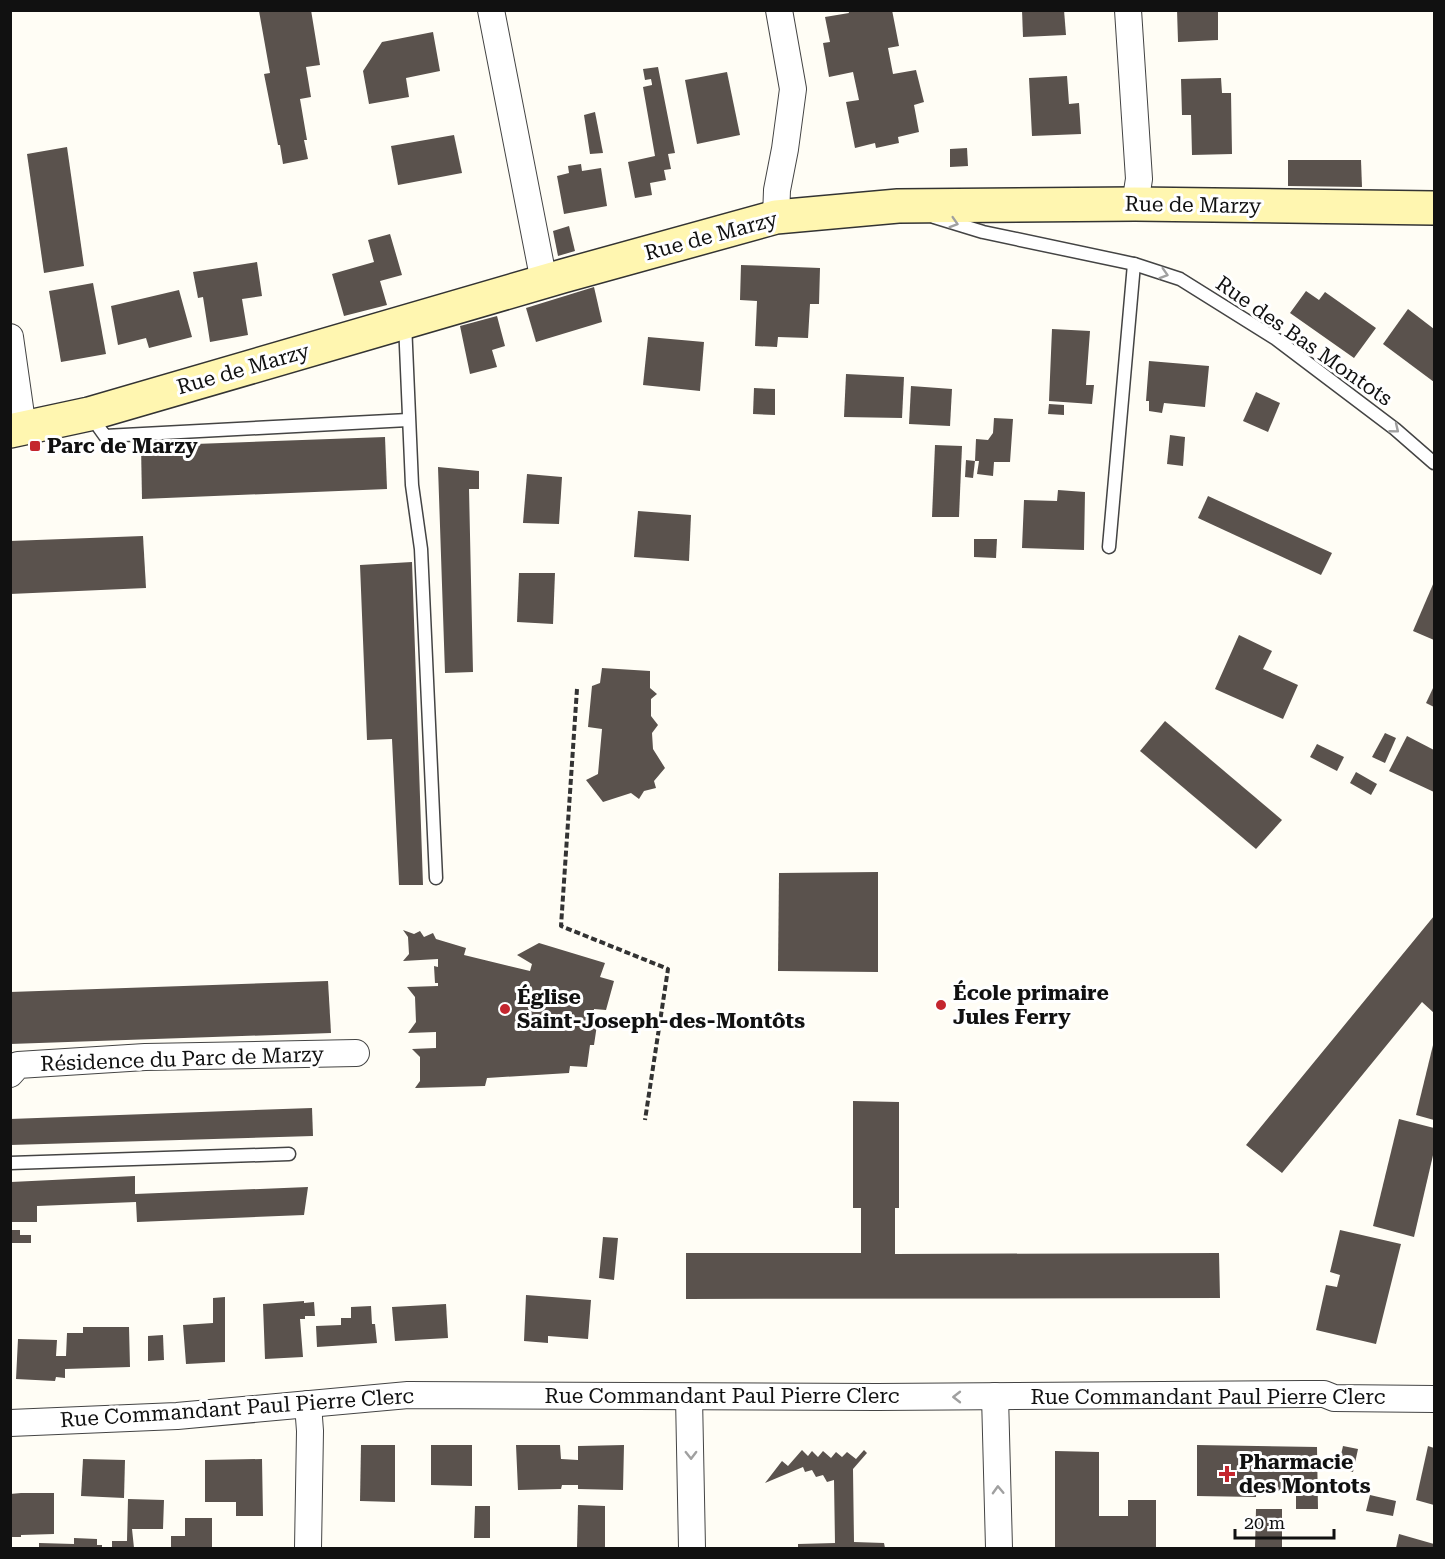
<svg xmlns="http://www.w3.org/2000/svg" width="1445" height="1559" viewBox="0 0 1445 1559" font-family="'Roboto Serif',serif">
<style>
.building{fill:#5a524d}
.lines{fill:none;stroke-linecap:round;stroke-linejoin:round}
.service-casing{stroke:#444;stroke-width:15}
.minor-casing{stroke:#444;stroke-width:28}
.secondary-casing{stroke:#333;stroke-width:36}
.path{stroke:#333;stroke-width:4;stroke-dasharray:6 3;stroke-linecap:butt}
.service{stroke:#fff;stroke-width:12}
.minor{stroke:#fff;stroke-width:26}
.secondary{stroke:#fff6b0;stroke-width:33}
.oneway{stroke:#a0a0a0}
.poi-dot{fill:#c4262e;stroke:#fff;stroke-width:2}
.labels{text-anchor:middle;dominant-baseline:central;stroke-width:6;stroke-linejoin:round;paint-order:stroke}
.street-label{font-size:21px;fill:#111;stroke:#fff}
.poi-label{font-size:21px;font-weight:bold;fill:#111;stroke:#fff;text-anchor:start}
</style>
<rect width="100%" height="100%" fill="#fffdf5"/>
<g class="building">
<polygon points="311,10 320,65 306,67 311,97 300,99 307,140 304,140 308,159 283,164 280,145 278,145 264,74 270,73 259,11"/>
<polygon points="848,10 892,10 899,46 888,48 893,74 916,70 924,102 914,105 919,132 898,137 899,143 876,148 875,143 855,148 846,102 859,100 853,72 829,77 823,43 830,42 825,17 849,13"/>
<polygon points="1022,10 1064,10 1066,35 1023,37"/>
<polygon points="1177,10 1218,10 1218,40 1178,42"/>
<polygon points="433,32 440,71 406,78 409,97 369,104 363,71 382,42"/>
<polygon points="658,67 675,153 668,154 671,169 664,170 666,180 650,183 652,195 635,198 628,162 655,156 643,87 652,85 652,84 651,79 645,80 643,69"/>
<polygon points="727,72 740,135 697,144 685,80"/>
<polygon points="1067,76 1069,104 1079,103 1081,134 1032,136 1029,78"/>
<polygon points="1221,78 1222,93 1231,93 1232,154 1192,155 1191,115 1182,115 1181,79"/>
<polygon points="595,112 603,153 590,154 584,115"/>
<polygon points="454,135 462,173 398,185 391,146"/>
<polygon points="67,147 84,266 44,273 27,154"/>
<polygon points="967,148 968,166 950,167 950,149"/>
<polygon points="1288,160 1361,160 1362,187 1288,186"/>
<polygon points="581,164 582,171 601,168 607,206 564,214 557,176 569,173 568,166"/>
<polygon points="569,226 575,251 558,256 553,231"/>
<polygon points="390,234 402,275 380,281 387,305 344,316 332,274 374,262 368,240"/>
<polygon points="257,262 262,296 242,299 248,335 210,342 203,297 198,298 193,272"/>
<polygon points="741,265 820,268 819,304 810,304 808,338 778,337 777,347 755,346 757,301 740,300"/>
<polygon points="93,283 106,354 61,362 49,291"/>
<polygon points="594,287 602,322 536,342 526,308"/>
<polygon points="179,290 192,337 149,348 146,338 118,345 111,306"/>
<polygon points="1306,291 1319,300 1325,292 1376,328 1354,358 1290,313"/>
<polygon points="1408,309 1434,329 1434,382 1383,344"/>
<polygon points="497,316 505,346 492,350 497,367 470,374 460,326"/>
<polygon points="1052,329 1090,331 1086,385 1094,385 1092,404 1049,401"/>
<polygon points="648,337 704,342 700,391 643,385"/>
<polygon points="1149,361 1209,366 1205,407 1164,403 1162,413 1149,411 1149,401 1146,401"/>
<polygon points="846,374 904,377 902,418 844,417"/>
<polygon points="911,386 952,389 950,426 909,424"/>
<polygon points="754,388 775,389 775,415 753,414"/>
<polygon points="1256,392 1280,403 1268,432 1243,421"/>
<polygon points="1049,404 1064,405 1064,415 1048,414"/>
<polygon points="994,418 1013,419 1010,462 994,462 993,476 977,474 979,461 975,461 976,439 988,440 993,433"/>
<polygon points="1170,435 1185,437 1183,466 1167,464"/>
<polygon points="385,437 387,489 142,499 141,446"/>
<polygon points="935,445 962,446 959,517 932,517"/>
<polygon points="966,460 975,461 973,478 965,477"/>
<polygon points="438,467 479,471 479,489 469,489 473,672 445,673"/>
<polygon points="527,474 562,477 559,524 523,523"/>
<polygon points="1058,490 1085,492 1084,550 1022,548 1024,500 1057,501"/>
<polygon points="1208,496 1332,553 1321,575 1198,518"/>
<polygon points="638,511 691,515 689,561 634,557"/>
<polygon points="143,536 146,588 10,594 10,541"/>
<polygon points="974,539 997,539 996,558 974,557"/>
<polygon points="412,562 423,885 399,885 392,739 367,740 360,565"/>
<polygon points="519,573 555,573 553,624 517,622"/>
<polygon points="1434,582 1434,640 1413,631"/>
<polygon points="1239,635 1272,651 1263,669 1298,685 1283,719 1215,689"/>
<polygon points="602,668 650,671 650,688 657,694 651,699 651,716 658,725 652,733 653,749 665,768 654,781 656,788 644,791 639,799 631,793 603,802 586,780 598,774 602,729 588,727 592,686 600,683"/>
<polygon points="1434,686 1434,707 1426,703"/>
<polygon points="1165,721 1282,820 1256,849 1140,751"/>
<polygon points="1385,733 1396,738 1385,763 1372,757"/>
<polygon points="1407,736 1434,750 1434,792 1389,771"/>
<polygon points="1317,744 1344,757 1337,771 1310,757"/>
<polygon points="1356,772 1377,784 1371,795 1350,783"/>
<polygon points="878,872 878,972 778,971 779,873"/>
<polygon points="1434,916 1434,1013 1422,1002 1282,1173 1246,1145"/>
<polygon points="403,930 414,934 420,931 424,937 433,933 436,939 466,948 464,955 530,971 532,964 517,955 539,943 605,963 600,977 614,981 606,1010 594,1009 593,1017 598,1018 594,1045 590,1045 587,1067 570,1066 569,1073 487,1078 485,1086 415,1088 420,1081 420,1057 412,1049 436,1048 436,1032 408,1033 416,1022 415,997 407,987 438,986 438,983 435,983 434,966 438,967 438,959 403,961 409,954 408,937"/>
<polygon points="328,981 331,1033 10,1044 10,992"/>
<polygon points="1434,1041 1434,1120 1416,1115"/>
<polygon points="853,1101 899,1102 899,1208 895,1208 895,1254 1219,1253 1220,1298 686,1299 686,1253 861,1253 861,1208 853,1208"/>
<polygon points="312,1108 313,1136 10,1145 10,1119"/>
<polygon points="1399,1119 1434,1128 1434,1151 1414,1237 1373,1226"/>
<polygon points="135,1176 135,1194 308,1187 304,1215 137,1222 136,1202 37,1206 37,1222 11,1222 11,1182"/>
<polygon points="10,1230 20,1230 20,1235 31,1235 31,1243 10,1243"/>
<polygon points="1340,1230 1401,1244 1376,1344 1316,1330 1326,1285 1337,1287 1340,1275 1330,1272"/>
<polygon points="603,1237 618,1238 614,1280 599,1278"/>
<polygon points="526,1295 591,1300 588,1339 548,1336 548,1343 524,1341"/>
<polygon points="225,1297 225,1362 186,1364 183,1325 213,1323 213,1298"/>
<polygon points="304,1301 304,1303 314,1302 315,1316 305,1316 305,1319 300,1319 303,1357 265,1359 263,1304"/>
<polygon points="446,1304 448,1338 395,1341 392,1307"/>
<polygon points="371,1306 372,1324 375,1324 377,1343 317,1347 316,1326 341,1325 341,1318 351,1318 351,1307"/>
<polygon points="83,1327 129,1327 130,1367 65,1369 65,1378 56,1377 55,1381 16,1379 18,1339 57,1340 56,1356 66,1356 67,1333 83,1333"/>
<polygon points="163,1335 164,1360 148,1361 148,1336"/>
<polygon points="361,1445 395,1445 395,1502 360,1501"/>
<polygon points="431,1445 472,1445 472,1486 431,1485"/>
<polygon points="516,1445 560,1445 561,1459 578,1460 578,1446 624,1445 623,1490 578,1489 578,1485 562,1485 561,1489 518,1490"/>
<polygon points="1197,1445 1317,1447 1318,1509 1296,1509 1296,1491 1256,1490 1256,1497 1197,1496"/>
<polygon points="1343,1446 1358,1449 1353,1472 1338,1468"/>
<polygon points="1428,1446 1434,1448 1434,1505 1416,1500"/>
<polygon points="802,1450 808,1456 812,1451 818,1457 823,1451 831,1458 836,1452 842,1457 847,1452 856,1459 864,1450 867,1453 853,1469 854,1542 884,1543 885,1548 798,1548 798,1544 835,1543 834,1480 827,1482 823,1475 816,1477 812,1470 805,1472 803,1467 765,1483 782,1461 788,1466"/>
<polygon points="1055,1451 1099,1452 1099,1516 1128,1516 1128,1500 1156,1500 1156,1548 1055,1548"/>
<polygon points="83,1459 125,1460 124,1498 81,1496"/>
<polygon points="262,1459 263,1516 236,1516 236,1502 205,1502 205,1460"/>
<polygon points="21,1493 54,1493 54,1534 21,1535 21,1537 10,1537 10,1494"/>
<polygon points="1370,1495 1396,1501 1393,1516 1366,1511"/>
<polygon points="128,1499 164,1500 163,1529 132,1529 134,1548 112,1548 112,1541 127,1541"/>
<polygon points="578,1505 605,1506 605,1548 577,1548"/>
<polygon points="475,1506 490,1506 490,1538 474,1538"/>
<polygon points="1256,1509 1282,1509 1282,1548 1255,1548"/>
<polygon points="185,1518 212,1518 212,1548 171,1548 171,1536 185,1536"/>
<polygon points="1399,1534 1434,1544 1434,1548 1396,1548"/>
<polygon points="74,1538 97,1539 97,1545 102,1545 102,1548 39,1548 39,1543 74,1544"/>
</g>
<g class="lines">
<defs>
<g id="service">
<polyline points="934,217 983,232 1134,264 1180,279 1276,339 1395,429 1434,463"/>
<polyline points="405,323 412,485 421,549 436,878"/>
<polyline points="90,415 105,436 408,420"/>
<polyline points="1109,547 1134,264"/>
<polyline points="10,1163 289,1154"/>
</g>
<g id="minor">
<polyline points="491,10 544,282"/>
<polyline points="1128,10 1139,179 1135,204"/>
<polyline points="776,217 777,190 785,149 793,89 779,10"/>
<polyline points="10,337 23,429"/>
<polyline points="10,1074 18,1065 145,1057 356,1053"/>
<polyline points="995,1396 999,1548"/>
<polyline points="689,1397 692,1548"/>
<polyline points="308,1404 310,1431 308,1548"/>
<polyline points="10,1423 177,1416 408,1395 877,1397 1305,1394 1324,1394 1334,1398 1434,1399"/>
</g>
<polyline id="secondary" points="10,431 89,414 563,276 776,217 898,206 1135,204 1434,208"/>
</defs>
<use href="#service" class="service-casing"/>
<use href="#minor" class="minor-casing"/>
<use href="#secondary" class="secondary-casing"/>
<polyline class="path" points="577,689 561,926 668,969 645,1120"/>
<use href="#service" class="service"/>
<use href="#minor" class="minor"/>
<use href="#secondary" class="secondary"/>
</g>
<defs><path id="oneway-chevron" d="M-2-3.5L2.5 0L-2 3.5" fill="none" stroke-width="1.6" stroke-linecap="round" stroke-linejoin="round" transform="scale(1.5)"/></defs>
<g class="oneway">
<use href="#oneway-chevron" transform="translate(954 223) rotate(17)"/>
<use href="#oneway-chevron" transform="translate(1164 274) rotate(17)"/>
<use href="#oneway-chevron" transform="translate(1395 429) rotate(39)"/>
<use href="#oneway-chevron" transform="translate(957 1397) rotate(180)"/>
<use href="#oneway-chevron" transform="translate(691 1455) rotate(89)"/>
<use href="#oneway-chevron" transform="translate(998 1490) rotate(-92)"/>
</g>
<g class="poi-dot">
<rect x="29" y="440" width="12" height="12" rx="3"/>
<circle cx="941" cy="1005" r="6"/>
<circle cx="505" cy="1009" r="6"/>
<path d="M1224 1465h6v6h6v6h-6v6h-6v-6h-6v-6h6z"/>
</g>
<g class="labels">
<g class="street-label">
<text transform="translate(1193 205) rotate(1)">Rue de Marzy</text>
<text transform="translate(711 236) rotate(-15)">Rue de Marzy</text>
<text transform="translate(1304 341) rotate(35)">Rue des Bas Montots</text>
<text transform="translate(243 369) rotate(-16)">Rue de Marzy</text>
<text transform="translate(182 1059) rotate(-2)">Résidence du Parc de Marzy</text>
<text x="722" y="1396">Rue Commandant Paul Pierre Clerc</text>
<text x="1208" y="1397">Rue Commandant Paul Pierre Clerc</text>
<text transform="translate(237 1408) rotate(-4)">Rue Commandant Paul Pierre Clerc</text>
</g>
<g class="poi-label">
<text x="47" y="446">Parc de Marzy</text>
<text x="953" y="993">École primaire<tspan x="953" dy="24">Jules Ferry</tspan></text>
<text x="517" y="997">Église<tspan x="517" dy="24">Saint-Joseph-des-Montôts</tspan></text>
<text x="1239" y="1462">Pharmacie<tspan x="1239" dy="24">des Montots</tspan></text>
</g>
</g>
<rect width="1445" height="1559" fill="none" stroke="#111111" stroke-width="24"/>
<path d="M1235 1529v9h99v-9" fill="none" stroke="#111111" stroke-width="3"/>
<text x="1244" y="1529" font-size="18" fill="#111111" stroke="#ffffff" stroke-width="4.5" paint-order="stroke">20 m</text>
</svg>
